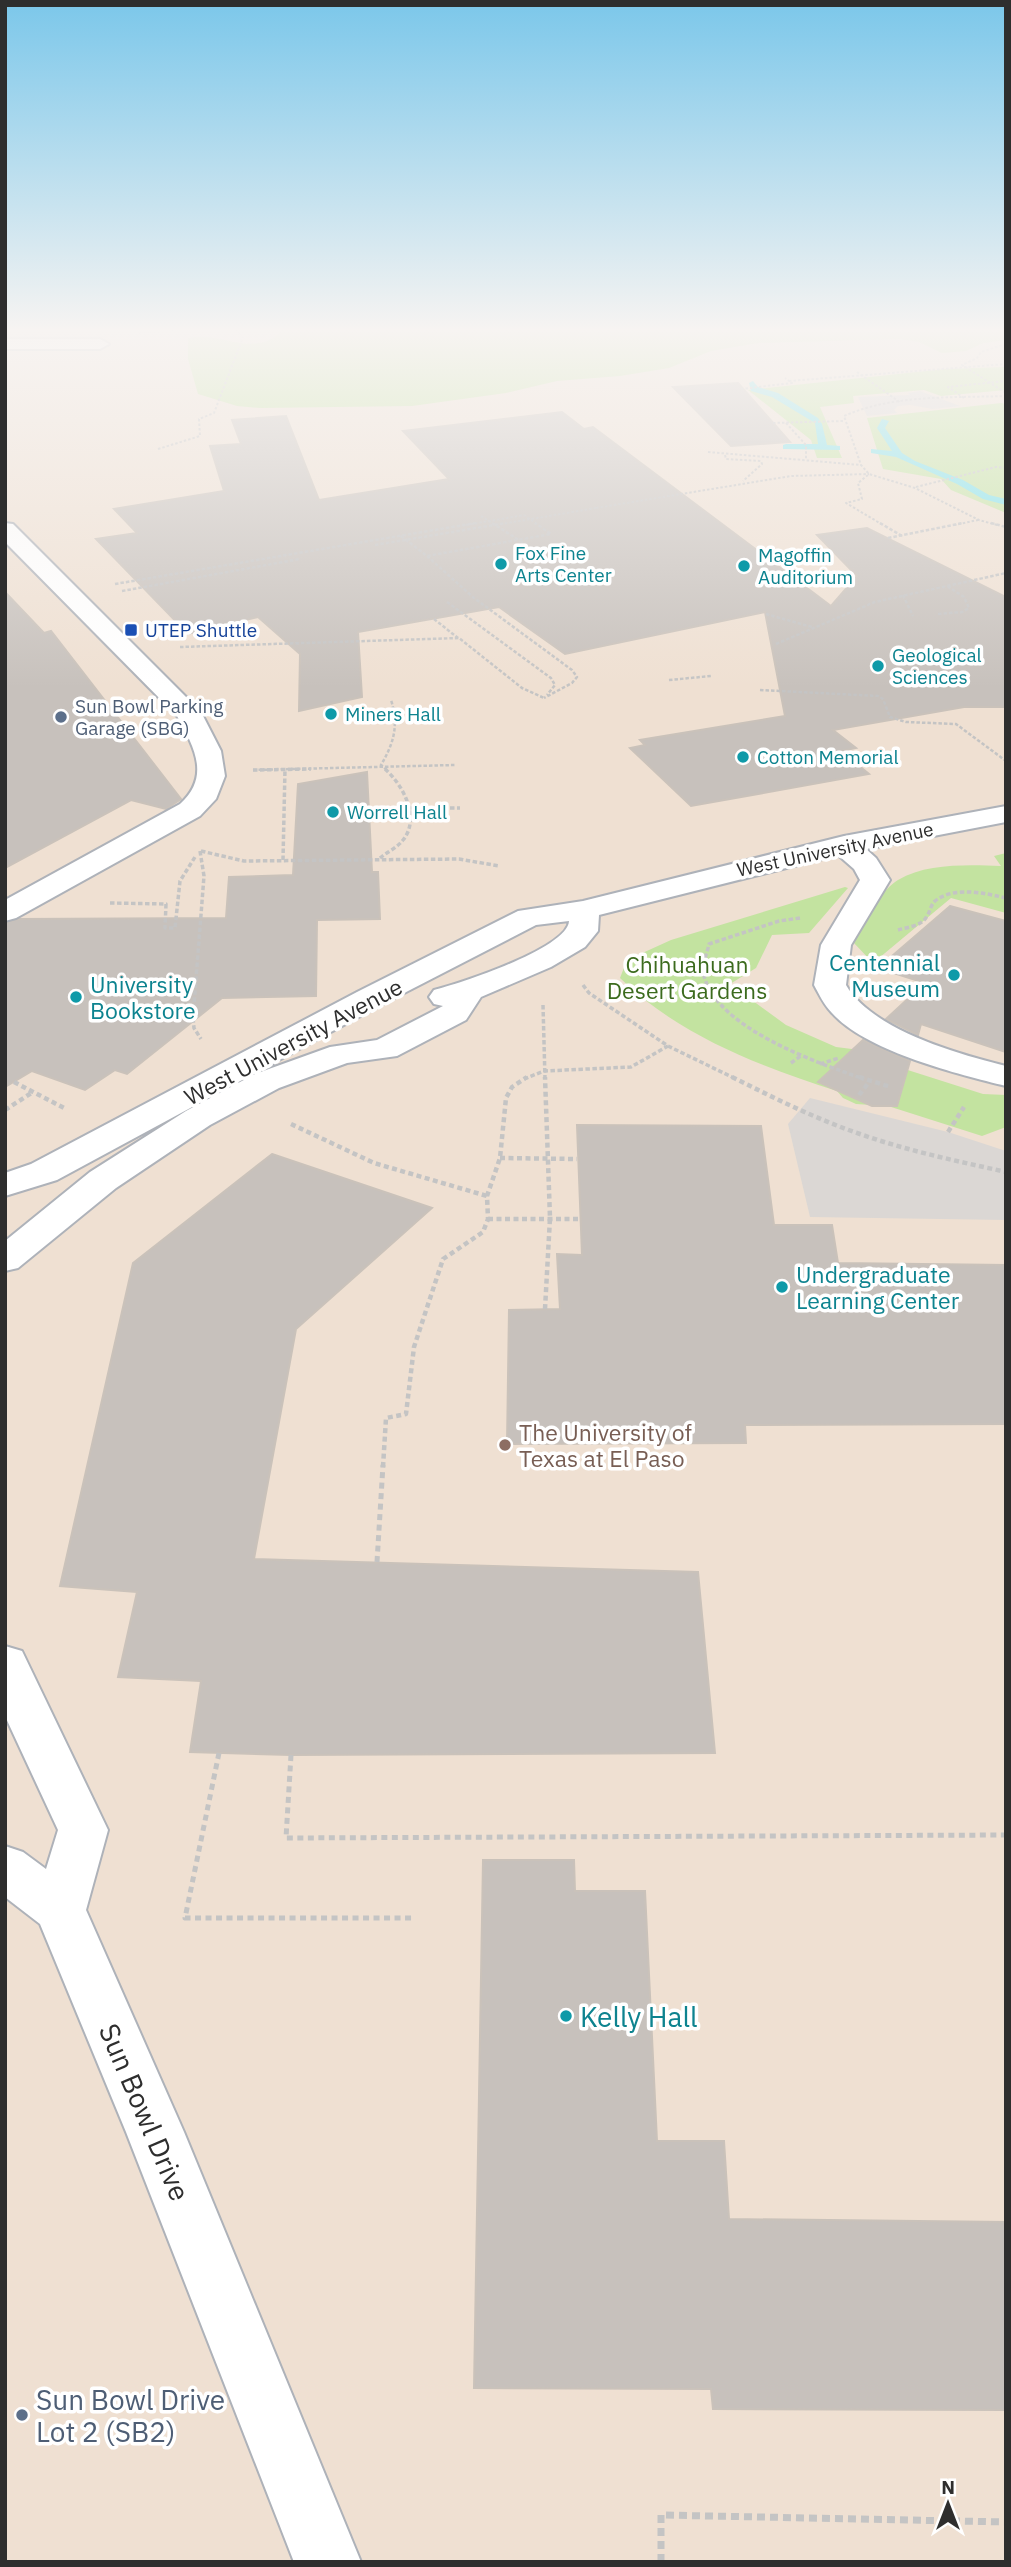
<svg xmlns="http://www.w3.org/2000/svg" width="1011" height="2567" viewBox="0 0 1011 2567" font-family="'IBM Plex Sans',sans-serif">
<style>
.education{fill:#efe0d2}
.green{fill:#c3e3a0}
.plaza{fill:#dbd7d4}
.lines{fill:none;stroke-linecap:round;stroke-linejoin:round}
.stream{fill:#79e3ec;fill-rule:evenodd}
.building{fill:#c7c1bc;stroke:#cac2ba;stroke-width:2}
.minor-casing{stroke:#aeb2b9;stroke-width:4}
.path-far5{stroke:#c4c4c4;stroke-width:2;stroke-dasharray:2.5 2;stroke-linecap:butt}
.path-far4{stroke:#c4c4c4;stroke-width:2.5;stroke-dasharray:3.5 2;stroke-linecap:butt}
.path-far3{stroke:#c4c4c4;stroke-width:3.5;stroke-dasharray:4.5 2.5;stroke-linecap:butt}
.path-far2{stroke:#c4c4c4;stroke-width:4.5;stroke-dasharray:5 3.5;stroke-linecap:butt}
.path-far1{stroke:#c4c4c4;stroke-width:5;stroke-dasharray:6 4.5;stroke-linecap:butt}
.path{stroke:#c4c4c4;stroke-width:7;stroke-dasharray:8 5;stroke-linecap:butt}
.minor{fill:#fff;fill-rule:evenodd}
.path-bridge-far1{stroke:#c4c4c4;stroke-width:2;stroke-dasharray:2.5 2;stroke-linecap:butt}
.path-bridge{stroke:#c4c4c4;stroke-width:2.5;stroke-dasharray:3.5 2;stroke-linecap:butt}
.culture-dot{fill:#0f9aa8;stroke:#fff;stroke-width:2.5}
.transit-dot{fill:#1a4fb4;stroke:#fff;stroke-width:2.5}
.service-dot{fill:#5c6f8a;stroke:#fff;stroke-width:2.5}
.education-dot{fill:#8d6e63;stroke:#fff;stroke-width:2.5}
.labels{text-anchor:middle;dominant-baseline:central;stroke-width:7;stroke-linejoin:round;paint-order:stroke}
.far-culture-label{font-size:19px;fill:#0d838f;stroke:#fff;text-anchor:start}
.far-transit-label{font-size:19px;fill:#164399;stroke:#fff;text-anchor:start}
.far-service-label{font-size:19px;fill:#4e5e75;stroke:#fff;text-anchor:start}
.far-street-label{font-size:19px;fill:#2e2e2e;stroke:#fff}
.culture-label{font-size:23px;fill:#0d838f;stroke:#fff;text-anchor:start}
.park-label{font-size:23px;fill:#3c6b1e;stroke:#fff}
.street-label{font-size:23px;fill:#2e2e2e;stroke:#fff}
.education-label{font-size:23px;fill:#785e54;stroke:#fff;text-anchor:start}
.near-culture-label{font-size:28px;fill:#0d838f;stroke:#fff;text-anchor:start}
.near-street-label{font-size:28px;fill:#2e2e2e;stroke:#fff}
.near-service-label{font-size:28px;fill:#4e5e75;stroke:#fff;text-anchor:start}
</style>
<rect width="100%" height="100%" fill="#eee6e1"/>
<rect class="education" x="5" y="329" width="1001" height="2233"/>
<g class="green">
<path d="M 284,329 L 1006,329 L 1006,340 L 983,343 L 966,351 L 942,353 L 919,342 L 899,339 L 758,343 L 711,351 L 669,368 L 620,376 L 557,381 L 506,393 L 412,406 L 260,408 L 237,406 L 198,394 L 188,359 L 188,338 C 223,330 253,361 284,329 Z"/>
<polygon points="1006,367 1006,390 941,396 924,390 853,396 854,403 820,407 842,458 817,458 811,440 748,390 945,369"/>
<polygon points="1001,403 1006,404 1006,513 951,490 941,479 883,469 867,418"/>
<path d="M 1006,853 L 1006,913 L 951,898 L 873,963 L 854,943 L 853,930 C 865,917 884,888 898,880 C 927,863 968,865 1001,866 L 994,856 Z"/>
<path d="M 845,887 L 848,888 L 809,933 L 772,935 L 756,968 L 730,984 L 786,1025 L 836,1047 L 884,1053 L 892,1065 L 983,1094 L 1006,1095 L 1006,1127 L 982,1136 L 888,1106 L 856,1104 L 843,1098 L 837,1091 C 761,1067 678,1035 620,978 L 627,960 L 671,940 Z"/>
</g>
<g class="plaza">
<polygon points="920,391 960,406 933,409 910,405 898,406 894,410 897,413 867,416 858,397 910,395 908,393"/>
<polygon points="810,1098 948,1132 1006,1151 1006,1220 810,1217 788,1124"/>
</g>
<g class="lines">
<g class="stream">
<polygon points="753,381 758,387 778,393 818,418 822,424 827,445 840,446 840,450 783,449 783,445 786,444 818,444 815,423 772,397 751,391 749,383"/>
<polygon points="882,419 889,421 885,428 902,453 915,461 963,480 989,495 1006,499 1006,505 983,499 957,484 896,457 871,453 871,449 892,451 877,428"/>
</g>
</g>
<g class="building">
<polygon points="738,383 790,442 731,446 673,387"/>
<polygon points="562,412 584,429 593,427 831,606 857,576 817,535 867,528 1006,597 1006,707 964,707 833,730 856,748 841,751 869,774 691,806 630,748 645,745 640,740 785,716 765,612 565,654 499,607 358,632 362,697 299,711 300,654 258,617 188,634 96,539 137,533 114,509 224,491 210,446 241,444 232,420 286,416 319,500 449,479 403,431"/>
<polygon points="5,592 44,633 51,631 181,799 166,809 131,800 5,868"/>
<polygon points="367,772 372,872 378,872 380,919 317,920 316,996 222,998 127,1074 115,1070 85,1090 32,1071 5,1087 5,923 19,919 226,918 229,877 293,875 298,784"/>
<polygon points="950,906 1006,921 1006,1052 921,1024 918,1035 886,1019 925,983 878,968"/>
<polygon points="863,1040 910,1061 897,1106 872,1106 818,1082"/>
<polygon points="577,1125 761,1126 774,1225 832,1225 838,1263 1006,1265 1006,1424 745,1425 746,1443 507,1444 509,1310 560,1309 557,1254 582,1255"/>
<polygon points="272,1154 432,1208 296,1329 254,1559 698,1572 715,1753 291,1755 190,1752 201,1681 118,1677 137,1592 60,1586 133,1263"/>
<polygon points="483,1860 574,1860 575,1891 645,1891 657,2141 724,2141 729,2219 1006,2222 1006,2410 713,2409 711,2389 474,2388"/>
</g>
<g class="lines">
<defs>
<g id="minor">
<polygon points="5,339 100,339 109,344 100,349 5,349"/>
<path d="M 5,523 L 13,524 L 201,712 L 221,751 L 225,776 L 216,799 L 200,816 L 16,918 L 5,921 L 5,900 L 180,804 C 211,776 194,747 177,716 L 5,542 Z"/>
<path d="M 1006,806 L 1006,822 L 866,849 L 876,858 L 890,880 L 851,945 L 846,985 C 872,1030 958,1054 1006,1066 L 1006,1086 C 957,1074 866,1051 832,1013 C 824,1005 819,994 814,985 L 821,945 L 860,880 L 854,869 L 838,855 L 599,915 L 598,931 L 585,947 L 551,967 L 481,997 L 466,1020 L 397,1056 L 347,1063 L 279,1088 L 210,1125 L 116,1188 L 18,1268 L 5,1271 L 5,1241 L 90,1172 L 186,1111 L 255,1074 L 330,1047 L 377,1040 L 443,1006 L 434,1004 L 429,997 L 434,990 C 459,984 568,948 569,921 L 536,925 L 379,1006 L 57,1180 L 5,1196 L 5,1173 L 31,1164 L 357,992 L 518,911 L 583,901 L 844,836 Z"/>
<polygon points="5,1646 22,1651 108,1830 86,1910 184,2132 361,2562 294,2562 126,2132 40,1924 5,1897 5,1846 23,1852 46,1869 58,1830 5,1716"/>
</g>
</defs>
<use href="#minor" class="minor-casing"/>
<g class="path-far5">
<polyline points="139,333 183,329"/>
<polyline points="1006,344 981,352 977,358 962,365 1006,393"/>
<polyline points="857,372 901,403"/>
<polyline points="789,381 1006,364"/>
<polyline points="741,389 792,383 785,378"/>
<polyline points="964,398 948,387 1006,381"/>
<polyline points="773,423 844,421"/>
<polyline points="786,423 806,445 806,460"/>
<polyline points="158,449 200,436 199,419 214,413 243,337 236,331 224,329"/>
<polyline points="708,452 861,465"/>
<polyline points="725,455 726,459 761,461 762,464 743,481"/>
<polyline points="868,475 858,483 862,499 846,503 883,525"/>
<polyline points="916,487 996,467 1006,468"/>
<polyline points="596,508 791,476 869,474"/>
<polyline points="466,525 524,515 538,525"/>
<polyline points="954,525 978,520"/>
<path d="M 997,525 L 979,520 L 915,488 L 869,474 L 861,465 L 844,416 C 894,394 953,398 1006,396"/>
</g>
<g class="path-far4">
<polyline points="880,523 902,536"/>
<polyline points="991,523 1006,527"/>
<polyline points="401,536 427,556 551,534 535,523"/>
<polyline points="888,538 963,523"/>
<polyline points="427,556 474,598 572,670 577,677 572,683 544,698"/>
<polyline points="115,584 476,523"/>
<polyline points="122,591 300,559"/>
<polyline points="903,595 913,616"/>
<polyline points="447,602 551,678 555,685 547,695"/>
<polyline points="766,614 812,627"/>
<polyline points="938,614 962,612 969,608 964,597 947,586"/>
<polyline points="434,619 458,638"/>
<polyline points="776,644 875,602 1006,573"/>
<polyline points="180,647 459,638 522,688 544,698"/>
<polyline points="669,680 711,676"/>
<polyline points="760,690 878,696 883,699 890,717 906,722 956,724 1006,761"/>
<polyline points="253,770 455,765"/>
<path d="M 387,770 L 381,765 C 394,743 399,725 391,700"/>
</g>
<g class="path-far3">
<polyline points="253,770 311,769"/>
<polyline points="408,808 460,808"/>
<polyline points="200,851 204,876 193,1018 194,1028 201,1039"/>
<polyline points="201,851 244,861 459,859 499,866"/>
<path d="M 380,858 C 387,852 397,848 403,840 C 421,818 403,785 385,769"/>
<polyline points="283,860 285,769"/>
<polyline points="110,903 166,904 165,928 175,928 180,881 195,857"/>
<path d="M 800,918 L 779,921 L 709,944 C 707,954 701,966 704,976 C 718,1029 818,1063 864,1079"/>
<path d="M 898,930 C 908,927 922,926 927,916 C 931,910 930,906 935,901 C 954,886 985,893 1006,898"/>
<polyline points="583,985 589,993 668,1046 736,1079"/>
<polyline points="543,1005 545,1079"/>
<polyline points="791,1063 802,1055"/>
<polyline points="820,1064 839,1058"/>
<polyline points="524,1079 544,1071 631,1067 668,1046"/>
</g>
<g class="path-far2">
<path d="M 732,1077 C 774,1098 816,1119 860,1134 C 908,1151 957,1161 1006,1172"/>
<polyline points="859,1077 891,1087"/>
<polyline points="14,1082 66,1109"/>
<polyline points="859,1095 869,1082"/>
<polyline points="5,1110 33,1092"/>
<polyline points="291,1124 374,1163 487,1196"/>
<polyline points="948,1132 964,1107"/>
<polyline points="500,1158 577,1159"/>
<polyline points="488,1219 580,1219"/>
<polyline points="545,1309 550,1218 545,1077"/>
<polyline points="383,1467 386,1418 406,1414 414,1347 443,1259 483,1232 488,1219 487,1196 500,1158 506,1098 512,1087 527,1077"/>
</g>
<g class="path-far1">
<polyline points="377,1562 383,1465"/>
<polyline points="219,1753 185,1918 413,1918"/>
<polyline points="291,1755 286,1838 1006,1835"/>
</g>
<polyline class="path" points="661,2562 661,2515 1006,2522"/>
<use href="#minor" class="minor"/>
<g class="path-bridge-far1">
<polyline points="481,516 495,525"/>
<polyline points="496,525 596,508"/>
</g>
<g class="path-bridge">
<polyline points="492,523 525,544"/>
<polyline points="375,545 506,523"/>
</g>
</g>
<linearGradient id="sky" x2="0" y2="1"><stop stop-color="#7bc7ea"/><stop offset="0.48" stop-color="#f7f4f2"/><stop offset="1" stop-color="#f7f4f2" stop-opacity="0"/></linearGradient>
<rect width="1011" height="688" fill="url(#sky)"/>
<g class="culture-dot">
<circle cx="501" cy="564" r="7"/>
<circle cx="744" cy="566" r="7"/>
<circle cx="878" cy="666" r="7"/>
<circle cx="331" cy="714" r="7"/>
<circle cx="743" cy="757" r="7"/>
<circle cx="333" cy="812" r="7"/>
<circle cx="954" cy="975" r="7"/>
<circle cx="76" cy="997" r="7"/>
<circle cx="782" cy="1287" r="7"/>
<circle cx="566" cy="2016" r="7"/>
</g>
<rect class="transit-dot" x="124" y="623" width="14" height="14" rx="3.5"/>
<g class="service-dot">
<circle cx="61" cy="717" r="7"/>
<circle cx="22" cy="2415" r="7"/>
</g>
<circle class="education-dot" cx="505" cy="1445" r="7"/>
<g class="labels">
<g class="far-culture-label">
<text x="515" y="553">Fox Fine<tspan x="515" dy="22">Arts Center</tspan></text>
<text x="758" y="555">Magoffin<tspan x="758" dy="22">Auditorium</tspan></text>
<text x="892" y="655">Geological<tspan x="892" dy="22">Sciences</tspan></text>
<text x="345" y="714">Miners Hall</text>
<text x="757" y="757">Cotton Memorial</text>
<text x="347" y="812">Worrell Hall</text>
</g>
<g class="far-transit-label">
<text x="145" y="630">UTEP Shuttle</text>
</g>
<g class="far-service-label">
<text x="75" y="706">Sun Bowl Parking<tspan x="75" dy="22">Garage (SBG)</tspan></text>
</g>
<g class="far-street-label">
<text transform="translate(835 849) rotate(-12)">West University Avenue</text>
</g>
<g class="culture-label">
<text x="940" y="962" text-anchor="end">Centennial<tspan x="940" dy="26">Museum</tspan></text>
<text x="90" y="984">University<tspan x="90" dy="26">Bookstore</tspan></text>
<text x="796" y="1274">Undergraduate<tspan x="796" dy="26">Learning Center</tspan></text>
</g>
<g class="park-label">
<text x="687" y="964">Chihuahuan<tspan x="687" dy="26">Desert Gardens</tspan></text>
</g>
<g class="street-label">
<text transform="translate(293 1041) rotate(-28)">West University Avenue</text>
</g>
<g class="education-label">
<text x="519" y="1432">The University of<tspan x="519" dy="26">Texas at El Paso</tspan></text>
</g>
<g class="near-culture-label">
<text x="580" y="2016">Kelly Hall</text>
</g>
<g class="near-street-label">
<text transform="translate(145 2112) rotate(67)">Sun Bowl Drive</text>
</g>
<g class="near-service-label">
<text x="36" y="2399">Sun Bowl Drive<tspan x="36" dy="32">Lot 2 (SB2)</tspan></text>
</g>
</g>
<rect width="1011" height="2567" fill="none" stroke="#2e2e2e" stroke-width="14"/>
<g transform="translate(948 2504)" stroke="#ffffff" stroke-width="5" paint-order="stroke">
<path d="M0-5L12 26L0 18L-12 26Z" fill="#2e2e2e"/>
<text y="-10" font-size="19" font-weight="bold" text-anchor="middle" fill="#2e2e2e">N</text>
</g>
</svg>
